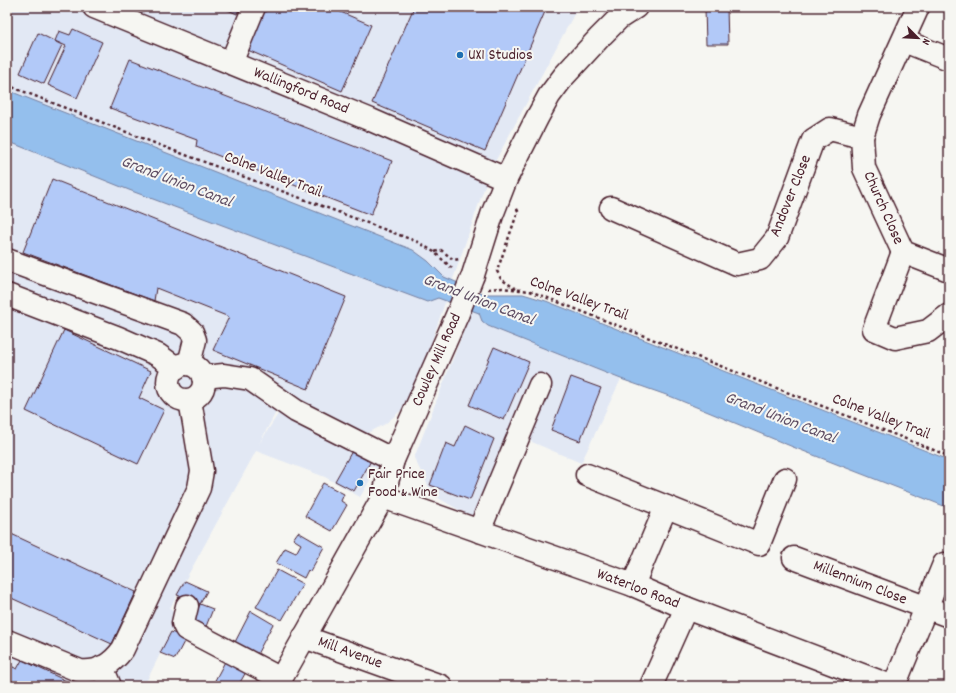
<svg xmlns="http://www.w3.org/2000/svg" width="956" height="693" viewBox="0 0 956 693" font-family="Dekko,sans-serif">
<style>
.built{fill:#e2e8f4}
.water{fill:#94bfed;stroke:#767f9f}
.building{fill:#b2c9f8;stroke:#4a1f2b}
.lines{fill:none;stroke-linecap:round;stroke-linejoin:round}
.minor-casing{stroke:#4a1f2b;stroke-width:25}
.path{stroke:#4a1f2b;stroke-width:2.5;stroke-dasharray:3 3;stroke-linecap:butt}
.minor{stroke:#f6f6f2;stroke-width:22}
.minor-bridge-casing{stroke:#4a1f2b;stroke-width:25;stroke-linecap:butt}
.minor-bridge{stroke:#f6f6f2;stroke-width:22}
.poi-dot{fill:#1f6fb2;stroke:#f6f6f2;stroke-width:1.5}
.labels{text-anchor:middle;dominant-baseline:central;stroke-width:4;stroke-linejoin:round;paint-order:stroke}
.poi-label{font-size:16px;fill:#4a1f2b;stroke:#f6f6f2;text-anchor:start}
.street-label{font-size:16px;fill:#4a1f2b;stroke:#f6f6f2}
.water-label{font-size:17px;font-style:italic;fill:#604f65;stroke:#f6f6f2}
</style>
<rect width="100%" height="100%" fill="#f6f6f2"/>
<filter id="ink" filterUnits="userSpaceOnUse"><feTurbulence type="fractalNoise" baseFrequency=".025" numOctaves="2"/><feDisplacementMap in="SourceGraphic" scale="8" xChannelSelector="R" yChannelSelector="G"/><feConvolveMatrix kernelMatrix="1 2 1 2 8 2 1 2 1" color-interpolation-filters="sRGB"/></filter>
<g filter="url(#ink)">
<g class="built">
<polygon points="7,7 578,7 490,171 411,402 385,424 364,435 285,395 259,444 280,411 381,461 360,497 325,477 256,451 170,608 178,618 144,686 7,686"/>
<polygon points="472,310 479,313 482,321 488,326 621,379 581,463 525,439 489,523 468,515 433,495 414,458"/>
</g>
<polygon class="water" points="7,90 413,250 428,261 444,277 485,294 523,294 546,301 949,460 949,508 793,447 672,397 621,379 488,326 482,321 479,313 438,298 427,302 129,190 7,141"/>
<g class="building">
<polygon points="221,7 240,7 237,14"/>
<polygon points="261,7 329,7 371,25 342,91 243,48"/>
<polygon points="414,7 547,7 485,151 372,103"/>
<polygon points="705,8 727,8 728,44 706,44"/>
<polygon points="73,29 102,42 77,98 48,85 66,46 55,41 59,31 70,35"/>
<polygon points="38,33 62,45 44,84 20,73"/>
<polygon points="130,59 392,161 371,215 196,147 197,140 110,108"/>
<polygon points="52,179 346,297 308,389 213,350 229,317 156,288 154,301 23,252"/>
<polygon points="64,330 151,371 139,398 164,410 138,464 26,411"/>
<polygon points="494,347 529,362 504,420 469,405"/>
<polygon points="571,377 601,388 580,441 551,430"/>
<polygon points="465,425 494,439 470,500 430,485 446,443 455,447"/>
<polygon points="352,451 372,459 354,491 335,481"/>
<polygon points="323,483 344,494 341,501 347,505 332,531 305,516"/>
<polygon points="7,532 136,592 112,644 7,596"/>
<polygon points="298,532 324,547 310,572 308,570 304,578 276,563 285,548 296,553 301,544 293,539"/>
<polygon points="277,570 303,584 282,620 256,607"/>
<polygon points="185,581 207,591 200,604 177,595"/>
<polygon points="200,604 213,609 205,629 192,624"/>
<polygon points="251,611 273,624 255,658 233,646"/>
<polygon points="171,632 186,638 175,659 160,653"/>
<polygon points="229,654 250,665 238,686 212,686"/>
<polygon points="22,660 77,686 7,686 7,664 17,669"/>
</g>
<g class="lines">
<defs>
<g id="minor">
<polyline points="94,7 371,120 506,179"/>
<polyline points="918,7 869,115 862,137 864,168 903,252 949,270"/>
<polyline points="904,41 949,59"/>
<polyline points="231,63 254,7"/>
<polyline points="611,208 737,264 760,259 777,238 813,140 830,129 862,137"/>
<polyline points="903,252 874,329 895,338 928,331 949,315"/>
<polyline points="7,260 183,324 192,332 195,340 189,364"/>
<polyline points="473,275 492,215 506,179 537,118 549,96 564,76 600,37 619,18 636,7"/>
<polyline points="7,295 119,338 158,355 176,368"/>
<circle cx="186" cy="382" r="18"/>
<polyline points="203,377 224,375 250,379 296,411 393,460"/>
<polyline points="587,475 759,544 785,479"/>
<polyline points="383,497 633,585 686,608 891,686"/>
<polyline points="479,531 540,385"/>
<polyline points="794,558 949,616"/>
<polyline points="633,585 666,507"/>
<polyline points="187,606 183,623 186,629 281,679"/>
<polyline points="304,637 441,686"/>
<path d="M 7,641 L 80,671 C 99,673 112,664 123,649 L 199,488 L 202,471 L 190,400"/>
<polyline points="102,667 110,686"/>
<polyline points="277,686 383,497 393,460 458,313"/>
<polyline points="651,686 686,608"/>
<polyline points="894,686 944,564"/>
</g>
</defs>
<use href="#minor" class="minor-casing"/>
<g class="path">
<polyline points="656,10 661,7"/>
<polyline points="7,85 167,148 418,242 434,252 454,270"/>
<polyline points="435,252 441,250 454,260 459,259"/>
<polyline points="488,289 502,288 530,291 949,456"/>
<polyline points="516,289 501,279 497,271 518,211 516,207"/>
</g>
<use href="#minor" class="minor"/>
<defs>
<polyline id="minor-bridge" points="458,313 473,275"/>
</defs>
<use href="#minor-bridge" class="minor-bridge-casing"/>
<use href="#minor-bridge" class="minor-bridge"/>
</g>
</g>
<g class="poi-dot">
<circle cx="460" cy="55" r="4"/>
<circle cx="360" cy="483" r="4"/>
</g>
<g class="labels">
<g class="poi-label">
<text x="468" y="55">UX1 Studios</text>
<text x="368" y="474">Fair Price<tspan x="368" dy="18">Food &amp; Wine</tspan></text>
</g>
<g class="street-label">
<text transform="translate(301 91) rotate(22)">Wallingford Road</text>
<text transform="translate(273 175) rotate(21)">Colne Valley Trail</text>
<text transform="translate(791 196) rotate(-68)">Andover Close</text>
<text transform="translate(883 208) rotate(66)">Church Close</text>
<text transform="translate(579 299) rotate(20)">Colne Valley Trail</text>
<text transform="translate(437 360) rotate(-66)">Cowley Mill Road</text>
<text transform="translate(881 417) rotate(21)">Colne Valley Trail</text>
<text transform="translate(860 583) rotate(21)">Millennium Close</text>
<text transform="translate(638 589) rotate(21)">Waterloo Road</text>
<text transform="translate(350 653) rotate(20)">Mill Avenue</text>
</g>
<g class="water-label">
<text transform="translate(176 183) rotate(21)">Grand Union Canal</text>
<text transform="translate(478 301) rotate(21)">Grand Union Canal</text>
<text transform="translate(780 419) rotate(21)">Grand Union Canal</text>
</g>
</g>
<rect width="956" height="693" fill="none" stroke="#f6f6f2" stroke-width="24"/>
<rect x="12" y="12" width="932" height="669" fill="none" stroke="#4a1f2b" stroke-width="1.5" filter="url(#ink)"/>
<g transform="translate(918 38) rotate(114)" stroke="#f6f6f2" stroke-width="3" paint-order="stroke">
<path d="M0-3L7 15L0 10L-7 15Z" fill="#4a1f2b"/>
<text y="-6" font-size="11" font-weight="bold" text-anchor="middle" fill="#4a1f2b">N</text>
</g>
</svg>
